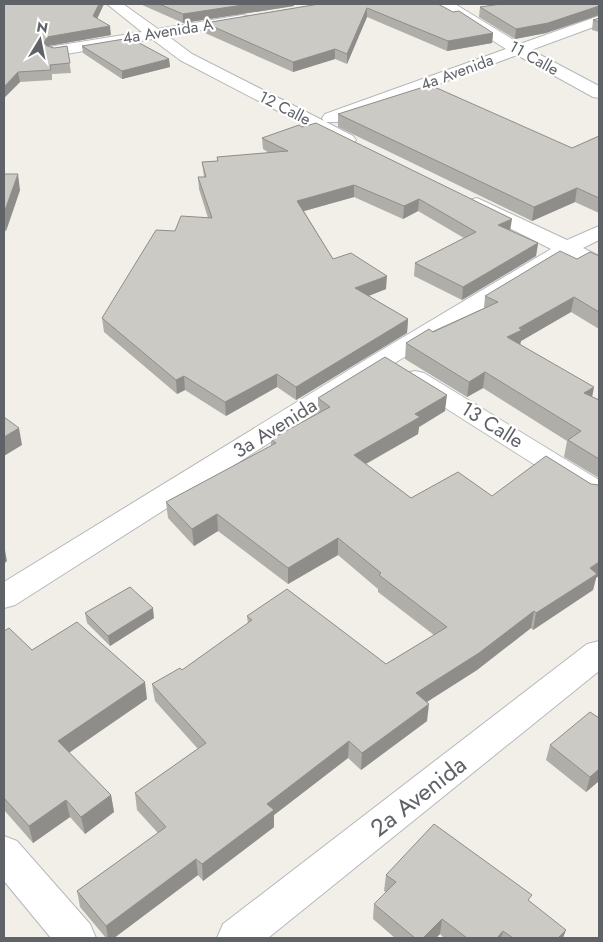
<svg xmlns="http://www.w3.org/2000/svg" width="603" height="942" viewBox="0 0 603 942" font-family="Jost,sans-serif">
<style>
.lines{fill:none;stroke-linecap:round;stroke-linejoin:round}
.minor-casing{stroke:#b5b8bc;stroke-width:2}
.minor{fill:#fff;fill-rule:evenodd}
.wall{fill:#afaea9}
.shaded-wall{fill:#8f8d8a}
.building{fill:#cccac5;stroke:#8f8d8a}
.labels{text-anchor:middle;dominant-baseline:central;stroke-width:4.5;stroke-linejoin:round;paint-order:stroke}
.far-street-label{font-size:16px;fill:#5f6368;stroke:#fff}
.street-label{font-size:20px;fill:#5f6368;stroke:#fff}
.near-street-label{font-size:24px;fill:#5f6368;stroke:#fff}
</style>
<rect width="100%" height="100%" fill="#f1efe8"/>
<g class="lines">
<defs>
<g id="minor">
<polygon points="107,4 123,4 158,29 242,15 247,16 249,19 247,22 168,36 192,54 324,121 322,118 325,114 506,49 440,7 438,4 455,4 520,44 599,16 599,25 531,50 599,86 599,98 593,97 517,55 337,122 326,122 353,136 356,140 353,144 347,145 341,144 180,60 152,39 55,56 49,54 47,51 49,48 55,46 142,32"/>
<polygon points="477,198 567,240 599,226 599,240 583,248 599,256 599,270 568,257 393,364 15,605 4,608 4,582 375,354 551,249 470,208 467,204 470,200"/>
<polygon points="415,371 424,373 599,480 599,501 589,499 406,383 403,378 406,373"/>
<polygon points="599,641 599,671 268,938 217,938 223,924 587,644"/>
<polygon points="4,836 17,841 90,924 96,938 51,938 4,881"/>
</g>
</defs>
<use href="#minor" class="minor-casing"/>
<use href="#minor" class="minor"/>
</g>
<g class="wall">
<polygon points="4,4 104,4 97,19 111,35 48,46 54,48 67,46 71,73 52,74 52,80 20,82 5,97 4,96"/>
<polygon points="140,4 294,4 294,6 183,23"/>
<polygon points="319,4 453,12 493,33 492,43 447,51 367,17 347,64 335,59 293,72 205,33 205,23"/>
<polygon points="599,4 599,15 546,33 515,39 479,17 480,7"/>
<polygon points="599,18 599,32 592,30 593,20"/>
<polygon points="82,46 169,59 170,67 122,79 83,53"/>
<polygon points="338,114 572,148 599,136 599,213 575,202 532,221 338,127"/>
<polygon points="262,138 510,230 538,243 536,256 462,300 414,276 415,263 464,238 418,211 403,219 354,197 304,211 333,259 386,289 369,296 408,319 407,333 296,400 277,387 226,416 185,390 177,394 104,332 102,318 175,231 208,218 199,189 198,177 204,177 202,162 217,161 217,157 269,153 263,149"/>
<polygon points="4,174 20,190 6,231 4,231"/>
<polygon points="599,256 599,329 571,312 521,341 520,344 592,397 599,400 599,478 564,457 567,441 483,388 467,397 405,359 406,343 484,308 485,296 577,259"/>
<polygon points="318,398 445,411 419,427 418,434 366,464 411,498 596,578 593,590 533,630 531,628 477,670 427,702 427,721 361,770 348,758 274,815 274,827 203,881 198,875 114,938 106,938 80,907 77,891 158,833 137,810 135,793 198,749 155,701 152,684 182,670 248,624 247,616 386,664 434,635 378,592 378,589 338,555 288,584 218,531 194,546 168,518 166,502 271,446 271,439 318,414"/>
<polygon points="85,613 154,618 110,646 87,623"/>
<polygon points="4,631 32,650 147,699 69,753 111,795 114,812 85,834 70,817 33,843 4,810"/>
<polygon points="599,718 599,781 586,792 546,760 550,745"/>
<polygon points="386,875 531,902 563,938 444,938 440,934 436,938 395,938 373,919 374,904 386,892 384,891"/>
</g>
<g class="shaded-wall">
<polygon points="99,4 104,4 94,25 93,16"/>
<polygon points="249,4 294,4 294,6 183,23 183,14"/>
<polygon points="599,6 599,15 546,33 515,39 516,29"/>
<polygon points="367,8 367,17 347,64 347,54"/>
<polygon points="110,26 111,35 48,46 45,52 44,43 47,37"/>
<polygon points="493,33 492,43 447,51 448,41"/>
<polygon points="335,49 335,59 293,72 293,62"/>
<polygon points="169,59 170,67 122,79 122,71"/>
<polygon points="18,72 20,82 5,97 4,87"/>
<polygon points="18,174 20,190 6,231 4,219 4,213"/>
<polygon points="354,185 354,197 297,213 297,201"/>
<polygon points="577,188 575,202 532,221 534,207"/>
<polygon points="419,199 418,211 403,219 404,206"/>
<polygon points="512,219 510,231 498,225"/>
<polygon points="538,243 536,256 462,300 463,287"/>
<polygon points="387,276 386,289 355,301 355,288"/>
<polygon points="574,297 571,312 521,341 520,345 507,337 519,328"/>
<polygon points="408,319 407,333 296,400 296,387"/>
<polygon points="485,372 483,388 467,397 469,382"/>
<polygon points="277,374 277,387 226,416 225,402"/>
<polygon points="184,376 185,390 177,394 176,380"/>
<polygon points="594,387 591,403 584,393"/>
<polygon points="447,395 445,411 419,427 418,434 353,471 354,455 415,414"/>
<polygon points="19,428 22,445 4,456 4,437"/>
<polygon points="217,514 218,531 194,546 192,529"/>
<polygon points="338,538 338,555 288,584 288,568"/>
<polygon points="4,545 7,561 4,564"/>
<polygon points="599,562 599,576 596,578 593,590 533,630 536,613 590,568"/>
<polygon points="153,608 154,618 110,646 108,636"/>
<polygon points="534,611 531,628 477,670 414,710 416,693"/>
<polygon points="145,682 147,699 61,758 58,741"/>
<polygon points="429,704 427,721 361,770 362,753"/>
<polygon points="349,741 348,758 274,815 274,827 203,881 202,864 267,804"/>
<polygon points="599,769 599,781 586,792 590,777"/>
<polygon points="111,795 114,812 85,834 81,817"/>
<polygon points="66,800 70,817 33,843 29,826"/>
<polygon points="196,859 198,875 114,938 108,938 106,926"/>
<polygon points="442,919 440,934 436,938 423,938"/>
<polygon points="566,930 563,938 558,938"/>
<polygon points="503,931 501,938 497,938"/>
</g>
<g class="building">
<polygon points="4,4 99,4 93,16 110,26 47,37 44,43 47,46 54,48 67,46 70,63 50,65 51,70 18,72 4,87"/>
<polygon points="159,4 249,4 183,14"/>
<polygon points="319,4 438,4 453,12 459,11 493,33 448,41 367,8 347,54 335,49 293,62 205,23"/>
<polygon points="501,4 599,4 599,6 548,23 516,29 480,7"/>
<polygon points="599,18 599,22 593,20"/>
<polygon points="130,38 169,59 122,71 82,46"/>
<polygon points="430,85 572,148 599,136 599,198 577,188 534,207 338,114"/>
<polygon points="316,123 512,219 498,225 538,243 463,287 415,263 476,232 419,199 404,206 354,185 297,201 333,259 351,253 387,276 355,288 408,319 296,387 277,374 225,402 184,376 176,380 102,318 156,230 175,231 181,216 212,218 198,177 206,177 202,162 218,161 217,157 288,151 262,138 299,125 302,127"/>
<polygon points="4,174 18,174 4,213"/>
<polygon points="560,251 577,259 590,252 599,256 599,312 574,297 519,328 522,330 507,337 594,387 584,393 599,400 599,459 568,440 581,431 485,372 469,382 406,343 429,329 433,332 498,302 485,296"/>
<polygon points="385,357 447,395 415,414 420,417 354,455 411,498 458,472 492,496 546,456 591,484 599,485 599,562 590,568 597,574 536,613 534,611 479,653 416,693 429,704 362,753 349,741 267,804 274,810 202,864 196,859 106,926 77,891 166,827 135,793 206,743 152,684 180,668 182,670 252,620 247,616 287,589 386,664 447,627 379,575 381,573 338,538 288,568 217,514 192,529 166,502 276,443 271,439 330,407 318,398"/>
<polygon points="4,417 19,428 4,437"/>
<polygon points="130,587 153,608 108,636 85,613"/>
<polygon points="77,622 145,682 58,741 111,795 81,817 66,800 29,826 4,798 4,631 9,628 32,650"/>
<polygon points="590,712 599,718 599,769 590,777 550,745"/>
<polygon points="434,824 532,895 528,900 566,930 558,938 513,938 503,931 497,938 467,938 442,919 423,938 415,938 374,904 396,882 386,875"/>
</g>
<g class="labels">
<g class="far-street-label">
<text transform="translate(168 31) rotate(-9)">4a Avenida A</text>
<text transform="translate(534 58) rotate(29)">11 Calle</text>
<text transform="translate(457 72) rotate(-20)">4a Avenida</text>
<text transform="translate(285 108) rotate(27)">12 Calle</text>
</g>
<g class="street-label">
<text transform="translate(492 425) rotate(32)">13 Calle</text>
<text transform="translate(275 428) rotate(-32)">3a Avenida</text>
</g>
<g class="near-street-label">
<text transform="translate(418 796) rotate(-38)">2a Avenida</text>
</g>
</g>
<rect width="603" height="942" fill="none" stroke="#5f6368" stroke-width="10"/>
<g transform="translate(40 40) rotate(10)" stroke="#ffffff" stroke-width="4" paint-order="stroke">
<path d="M0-4L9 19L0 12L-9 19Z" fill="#5f6368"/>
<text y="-8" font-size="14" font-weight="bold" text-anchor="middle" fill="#5f6368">N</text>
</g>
</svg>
